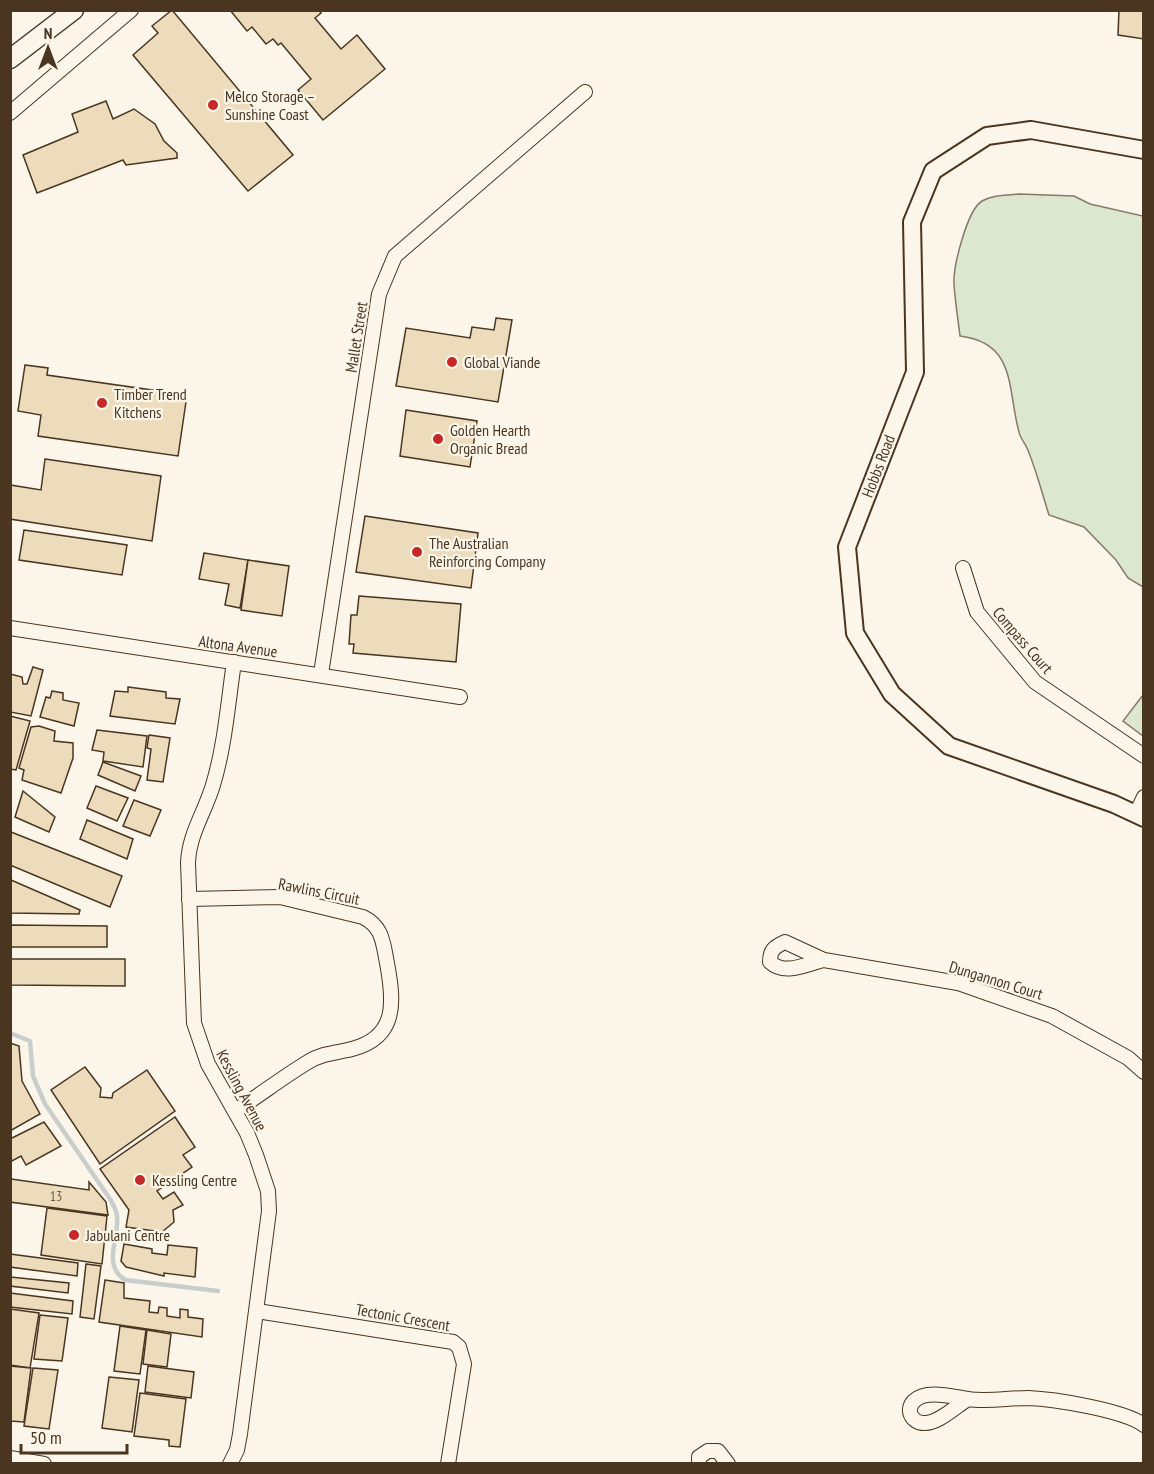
<svg xmlns="http://www.w3.org/2000/svg" width="1154" height="1474" viewBox="0 0 1154 1474" font-family="'PT Sans Narrow',sans-serif">
<style>
.green{fill:#dce7d0;stroke:#887966;stroke-width:1.5}
.lines{fill:none;stroke-linecap:round;stroke-linejoin:round}
.stream{stroke:#c9cecd;stroke-width:4.5}
.building{fill:#ecdcbc;stroke:#4a3520;stroke-width:1.5}
.minor-casing{stroke:#4a3520;stroke-width:16}
.tertiary-casing{stroke:#4a3520;stroke-width:20}
.secondary-casing{stroke:#4a3520;stroke-width:21}
.minor{stroke:#fbf6e9;stroke-width:14}
.tertiary{stroke:#fbf6e9;stroke-width:16}
.secondary{stroke:#fbf6e9;stroke-width:18}
.poi-dot{fill:#c62828;stroke:#fbf6e9;stroke-width:2}
.labels{text-anchor:middle;dominant-baseline:central;stroke-width:4.5;stroke-linejoin:round;paint-order:stroke}
.number-label{font-size:14px;fill:#725f47}
.poi-label{font-size:16px;fill:#4a3520;stroke:#fbf6e9;text-anchor:start}
.street-label{font-size:16px;fill:#4a3520;stroke:#fbf6e9}
</style>
<rect width="100%" height="100%" fill="#fbf6e9"/>
<g class="green">
<path d="M 1019,194 L 1074,196 L 1090,204 L 1143,216 L 1143,587 L 1128,578 L 1116,560 L 1084,527 L 1049,515 C 1042,493 1036,469 1027,448 C 1025,443 1020,438 1019,432 C 1007,389 1017,343 960,336 C 958,319 955,301 954,284 C 953,267 967,210 982,201 C 993,195 1007,195 1019,194 Z"/>
<polygon points="1143,695 1143,736 1123,721"/>
</g>
<g class="lines">
<path class="stream" d="M 10,1033 L 30,1041 L 33,1076 L 45,1104 L 110,1199 C 113,1204 117,1211 117,1217 C 119,1240 102,1265 125,1280 L 218,1291"/>
</g>
<g class="building">
<polygon points="172,10 293,155 248,191 133,55 158,33 152,26"/>
<polygon points="230,10 319,10 321,13 315,18 341,49 357,35 385,69 323,120 298,90 311,79 281,43 278,45 273,39 266,44 252,27 247,31"/>
<polygon points="1119,10 1144,10 1144,39 1118,35"/>
<polygon points="106,101 113,119 134,109 155,124 164,141 177,153 177,158 126,165 123,160 37,193 23,155 78,132 72,114"/>
<polygon points="496,318 512,320 498,402 396,386 406,328 470,338 472,327 494,330"/>
<polygon points="25,365 48,368 47,375 187,395 178,456 38,436 41,415 18,411"/>
<polygon points="406,410 477,421 470,467 400,456"/>
<polygon points="45,459 161,476 152,541 10,519 10,485 41,490"/>
<polygon points="365,516 478,533 471,588 356,572"/>
<polygon points="24,530 127,545 122,575 19,560"/>
<polygon points="204,553 248,560 240,608 225,605 229,584 199,579"/>
<polygon points="248,560 289,566 282,616 241,610"/>
<polygon points="359,596 461,604 456,662 353,653 354,644 349,644 351,615 357,615"/>
<polygon points="33,667 43,670 31,716 10,712 10,674 22,677 23,684 27,684"/>
<polygon points="128,687 166,692 166,698 180,699 175,724 110,716 115,691 128,692"/>
<polygon points="52,691 63,693 63,700 79,703 74,726 40,717 46,697 50,698"/>
<polygon points="10,716 30,721 16,770 10,769"/>
<polygon points="39,726 55,731 54,741 73,743 73,758 61,793 22,780 24,770 19,768 31,727"/>
<polygon points="97,730 147,736 143,767 103,761 104,752 92,750"/>
<polygon points="149,735 170,738 163,782 147,780 151,749 147,748"/>
<polygon points="103,762 141,776 135,791 98,775"/>
<polygon points="96,786 128,798 117,821 87,808"/>
<polygon points="23,791 55,817 49,832 15,817"/>
<polygon points="134,800 161,810 150,836 123,826"/>
<polygon points="87,820 133,839 127,859 80,839"/>
<polygon points="11,832 122,876 110,907 10,865"/>
<polygon points="11,880 80,910 79,914 10,913"/>
<polygon points="10,925 107,926 107,947 10,947"/>
<polygon points="10,959 125,959 125,986 10,985"/>
<polygon points="10,1043 19,1046 22,1081 40,1114 10,1131"/>
<polygon points="85,1067 101,1088 100,1097 112,1098 113,1093 147,1070 175,1111 100,1164 51,1090"/>
<polygon points="175,1117 195,1147 183,1155 192,1167 157,1191 163,1199 174,1192 183,1205 173,1210 174,1222 162,1232 126,1227 129,1210 100,1169"/>
<polygon points="44,1122 61,1146 26,1165 21,1156 10,1162 10,1139"/>
<polygon points="11,1179 89,1190 89,1182 106,1202 108,1215 10,1202"/>
<polygon points="47,1208 107,1216 102,1264 41,1255"/>
<polygon points="124,1244 152,1249 152,1253 167,1255 168,1245 197,1248 195,1277 164,1273 164,1276 126,1267 121,1261"/>
<polygon points="10,1254 78,1263 77,1276 10,1267"/>
<polygon points="86,1264 101,1266 94,1319 80,1317"/>
<polygon points="10,1277 69,1283 68,1293 10,1286"/>
<polygon points="105,1280 124,1283 124,1298 150,1301 149,1312 158,1313 159,1307 167,1308 167,1316 180,1318 180,1309 188,1310 188,1317 203,1319 202,1337 99,1322"/>
<polygon points="10,1293 73,1301 72,1314 10,1307"/>
<polygon points="10,1309 39,1313 30,1368 10,1365"/>
<polygon points="40,1315 68,1318 62,1361 34,1359"/>
<polygon points="120,1326 146,1330 140,1374 114,1371"/>
<polygon points="147,1330 171,1334 167,1367 143,1364"/>
<polygon points="10,1366 31,1368 24,1422 10,1421"/>
<polygon points="148,1366 194,1372 191,1398 145,1392"/>
<polygon points="33,1368 58,1370 49,1429 24,1426"/>
<polygon points="109,1377 139,1380 132,1432 102,1428"/>
<polygon points="140,1393 186,1399 180,1447 169,1446 169,1440 134,1436"/>
</g>
<g class="lines">
<defs>
<g id="minor">
<polyline points="10,113 131,10"/>
<polyline points="963,568 977,612 1035,682 1144,756"/>
<polyline points="10,628 460,697"/>
<polyline points="321,674 379,294 395,256 585,92"/>
<polyline points="1136,814 1144,797"/>
<path d="M 189,899 L 280,897 L 363,917 C 383,927 383,943 387,963 C 394,1001 398,1037 352,1049 C 336,1053 322,1053 308,1062 C 283,1077 260,1095 235,1111"/>
<path d="M 824,960 C 806,964 785,976 770,962 C 770,950 774,947 785,942 L 824,960 L 958,983 L 1052,1016 L 1128,1058 L 1144,1072"/>
<polyline points="257,1311 453,1342 459,1347 464,1364 448,1464"/>
<path d="M 968,1399 C 956,1406 938,1424 924,1423 C 912,1423 905,1410 914,1401 C 926,1389 953,1397 968,1399 C 987,1402 1008,1398 1028,1398 C 1054,1399 1123,1410 1144,1425"/>
<polyline points="10,1458 44,1464"/>
<path d="M 230,1464 L 237,1450 L 240,1434 L 269,1211 L 268,1191 L 256,1155 L 247,1133 L 208,1064 L 194,1023 L 188,863 C 189,834 205,812 213,785 C 225,745 228,703 234,662"/>
<polyline points="699,1464 699,1457 708,1451 718,1451 728,1464"/>
</g>
<polyline id="tertiary" points="1144,150 1031,130 987,136 933,171 912,222 915,372 847,547 855,633 892,694 949,746 1114,804 1144,818"/>
<polyline id="secondary" points="10,59 74,10"/>
</defs>
<use href="#minor" class="minor-casing"/>
<use href="#tertiary" class="tertiary-casing"/>
<use href="#secondary" class="secondary-casing"/>
<use href="#minor" class="minor"/>
<use href="#tertiary" class="tertiary"/>
<use href="#secondary" class="secondary"/>
</g>
<g class="poi-dot">
<circle cx="213" cy="105" r="6"/>
<circle cx="452" cy="362" r="6"/>
<circle cx="102" cy="403" r="6"/>
<circle cx="438" cy="439" r="6"/>
<circle cx="417" cy="552" r="6"/>
<circle cx="140" cy="1180" r="6"/>
<circle cx="74" cy="1235" r="6"/>
</g>
<g class="labels">
<g class="number-label">
<text x="56" y="1196">13</text>
</g>
<g class="poi-label">
<text x="225" y="96">Melco Storage –<tspan x="225" dy="18">Sunshine Coast</tspan></text>
<text x="464" y="362">Global Viande</text>
<text x="114" y="394">Timber Trend<tspan x="114" dy="18">Kitchens</tspan></text>
<text x="450" y="430">Golden Hearth<tspan x="450" dy="18">Organic Bread</tspan></text>
<text x="429" y="543">The Australian<tspan x="429" dy="18">Reinforcing Company</tspan></text>
<text x="152" y="1180">Kessling Centre</text>
<text x="86" y="1235">Jabulani Centre</text>
</g>
<g class="street-label">
<text transform="translate(356 337) rotate(-81)">Mallet Street</text>
<text transform="translate(878 466) rotate(-69)">Hobbs Road</text>
<text transform="translate(1023 640) rotate(49)">Compass Court</text>
<text transform="translate(238 646) rotate(8)">Altona Avenue</text>
<text transform="translate(319 891) rotate(11)">Rawlins Circuit</text>
<text transform="translate(996 980) rotate(17)">Dungannon Court</text>
<text transform="translate(242 1090) rotate(62)">Kessling Avenue</text>
<text transform="translate(403 1317) rotate(10)">Tectonic Crescent</text>
</g>
</g>
<rect width="1154" height="1474" fill="none" stroke="#4a3520" stroke-width="24"/>
<g transform="translate(48 48)" stroke="#fbf6e9" stroke-width="4.5" paint-order="stroke">
<path d="M0-4.5L10 22L0 15L-10 22Z" fill="#4a3520"/>
<text y="-9" font-size="16" font-weight="bold" text-anchor="middle" fill="#4a3520">N</text>
</g>
<path d="M21 1444v9h106v-9" fill="none" stroke="#4a3520" stroke-width="3"/>
<text x="30" y="1444" font-size="18" fill="#4a3520" stroke="#fbf6e9" stroke-width="4.5" paint-order="stroke">50 m</text>
</svg>
